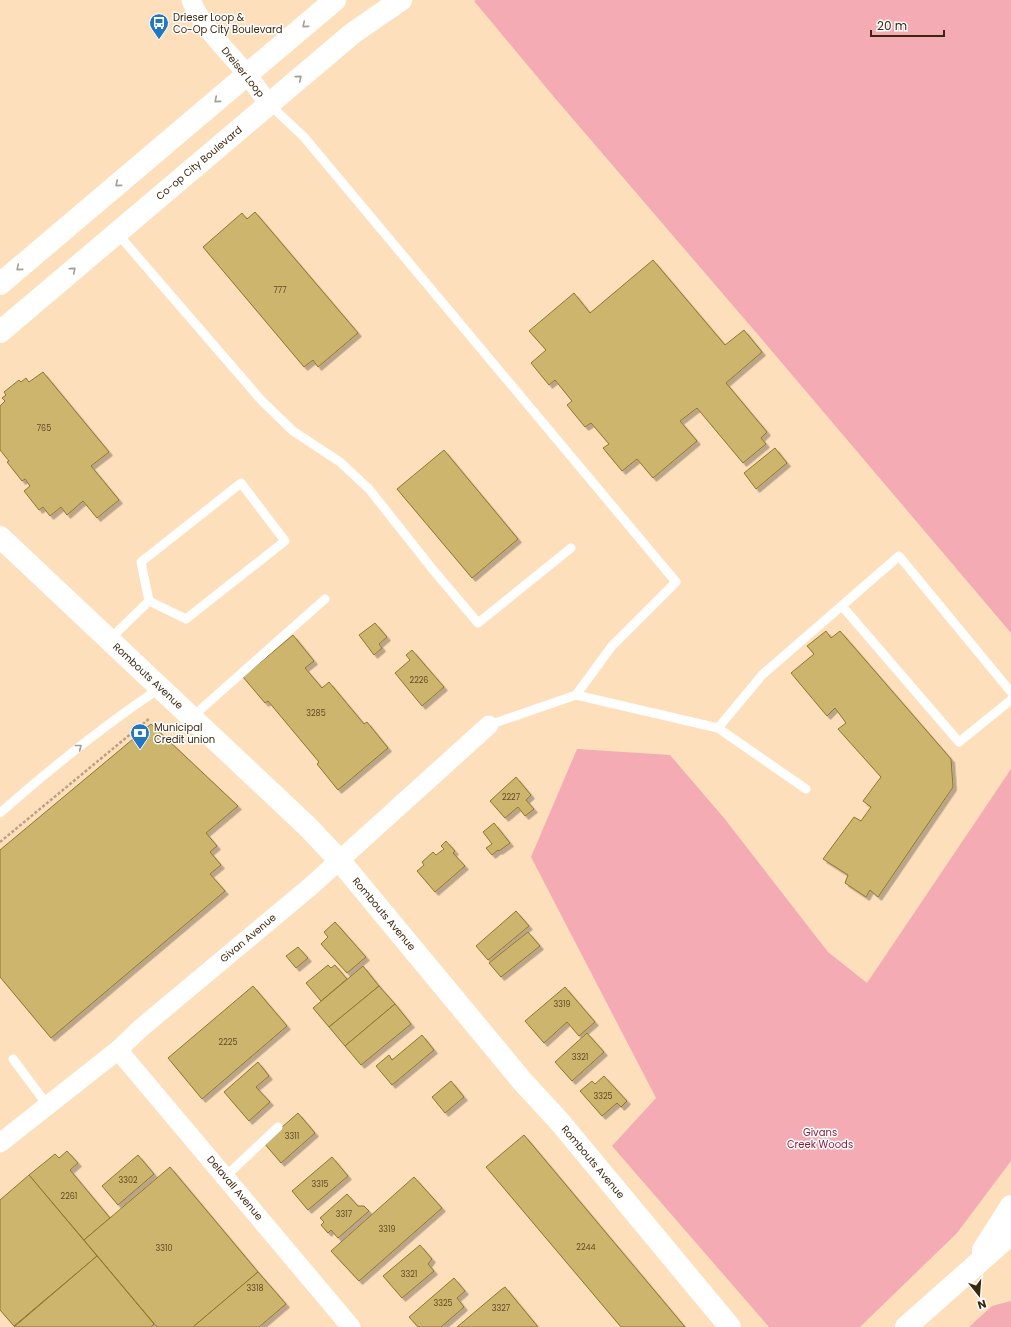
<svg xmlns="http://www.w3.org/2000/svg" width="1011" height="1327" viewBox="0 0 1011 1327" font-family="Poppins,sans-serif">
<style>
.green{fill:#f4abb4}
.building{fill:#ceb56d;stroke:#8f772d;filter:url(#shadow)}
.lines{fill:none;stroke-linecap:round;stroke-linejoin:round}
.path{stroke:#bba081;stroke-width:2.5;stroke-dasharray:3 2;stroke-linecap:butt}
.lane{stroke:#fff;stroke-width:9}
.street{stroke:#fff;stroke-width:19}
.secondary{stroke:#fff;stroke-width:22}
.oneway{stroke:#a79e93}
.labels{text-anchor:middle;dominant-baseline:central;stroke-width:3;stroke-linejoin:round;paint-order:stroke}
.number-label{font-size:8px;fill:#604a26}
.poi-label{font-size:10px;fill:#3b270e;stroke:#fff;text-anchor:start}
.street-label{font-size:10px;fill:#3b270e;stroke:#fff}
.park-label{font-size:10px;fill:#851a37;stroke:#fff}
</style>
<defs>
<filter id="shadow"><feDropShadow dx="3.5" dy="3.5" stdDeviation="0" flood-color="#0004"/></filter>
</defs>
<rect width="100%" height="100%" fill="#fedfbc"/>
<g class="green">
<polygon points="476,0 1011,0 1011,633 765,343 554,97 474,1"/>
<polygon points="577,749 670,755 724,818 828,952 867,983 1011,769 1011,1161 957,1233 860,1327 769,1327 612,1146 656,1098 531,857"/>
<polygon points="1011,1301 1011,1327 969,1327 992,1306"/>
</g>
<g class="building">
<polygon points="255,212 358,333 318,367 313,360 304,367 203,247 242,213 247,219"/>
<polygon points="653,260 725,345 744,330 762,352 726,383 767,432 761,438 766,444 743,463 697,408 680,421 697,441 653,478 637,459 622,471 603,448 609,444 591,423 585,427 567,405 572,401 555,380 549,385 531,363 546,350 529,331 574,293 590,313"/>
<polygon points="43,372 109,452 91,466 119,500 97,518 83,501 67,515 61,507 50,516 43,507 39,510 24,491 30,486 25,479 22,481 7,462 9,461 0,450 0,406 5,401 2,398 6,395 4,392 19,380 21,382 26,378 29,382"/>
<polygon points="775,448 787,463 756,489 744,473"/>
<polygon points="444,450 518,539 472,578 397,489"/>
<polygon points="375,623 387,637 379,644 382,648 374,655 359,635"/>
<polygon points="826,631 831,638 840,631 951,759 953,787 878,897 870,890 866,897 845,883 848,875 823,859 854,817 861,821 871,807 863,801 881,777 838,729 846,723 835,708 827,716 791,673 814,654 807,646"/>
<polygon points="293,635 314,661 305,668 322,688 329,682 364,724 367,722 388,748 338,790 317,764 319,762 268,701 265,703 243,677"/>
<polygon points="412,650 444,687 422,706 395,673 410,660 406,655"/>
<polygon points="151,724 238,806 206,833 217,846 210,852 221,865 210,874 225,891 51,1038 0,977 0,850"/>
<polygon points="516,777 531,795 526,800 534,809 525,816 518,807 505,818 490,801"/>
<polygon points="494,823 510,843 499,851 498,850 492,855 486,848 492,844 483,832"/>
<polygon points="446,841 455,851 453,853 465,866 435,892 417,871 424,865 422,862 433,852 436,855 444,849 441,846"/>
<polygon points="516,911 529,926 488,960 476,946"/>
<polygon points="335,922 366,957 347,973 321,944 328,937 324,932"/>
<polygon points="528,932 540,946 501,977 489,963"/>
<polygon points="298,947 308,958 296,968 286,956"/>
<polygon points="328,965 331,968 335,965 347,979 321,1001 306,983"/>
<polygon points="363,966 379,986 329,1027 313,1008"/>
<polygon points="253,986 287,1026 202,1099 168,1058"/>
<polygon points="379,986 395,1004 345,1046 329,1027"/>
<polygon points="565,987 595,1022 579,1036 567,1022 544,1043 525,1021"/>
<polygon points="395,1004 411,1024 361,1065 345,1046"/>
<polygon points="587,1033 604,1052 572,1081 555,1062"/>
<polygon points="422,1035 434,1050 392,1085 376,1066 389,1055 392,1060"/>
<polygon points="258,1062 269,1076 256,1087 270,1102 249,1121 224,1092"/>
<polygon points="604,1076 627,1101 621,1107 617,1103 602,1116 580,1091 592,1081 595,1084"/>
<polygon points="451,1081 464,1097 445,1113 432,1097"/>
<polygon points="298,1113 315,1133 281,1163 264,1143"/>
<polygon points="524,1135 685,1327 621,1327 486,1167"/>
<polygon points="67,1151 78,1163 70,1170 110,1218 84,1240 29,1175 55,1154 59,1158"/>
<polygon points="138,1155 154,1174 118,1205 102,1186"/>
<polygon points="332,1157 348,1176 308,1210 292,1191"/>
<polygon points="170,1167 258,1272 193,1327 157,1327 84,1240"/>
<polygon points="29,1175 97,1256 14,1326 0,1310 0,1200"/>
<polygon points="414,1177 442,1208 359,1281 331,1251"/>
<polygon points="347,1194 358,1206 364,1206 369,1211 338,1238 331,1230 328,1233 321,1225 324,1222 320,1218"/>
<polygon points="420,1245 432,1259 428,1264 434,1271 402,1298 383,1276"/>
<polygon points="97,1256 154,1324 151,1327 14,1327"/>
<polygon points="258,1272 286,1304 259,1327 193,1327"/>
<polygon points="454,1278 465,1291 457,1298 464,1307 441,1327 418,1327 409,1317"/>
<polygon points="505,1287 538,1327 457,1327 502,1289"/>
</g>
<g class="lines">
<polyline class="path" points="0,842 150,718"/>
<g class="lane">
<polyline points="269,104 304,137 676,582 612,646 576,695"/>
<polyline points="117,233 261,400 293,431 340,462 369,489 434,571 478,623 571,548"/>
<polygon points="241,483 285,541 186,619 149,601 141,562"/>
<polyline points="842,606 959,742 1011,700"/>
<polyline points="109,640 149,601"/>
<polyline points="191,718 325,599"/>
<polyline points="489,725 576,695 718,728 806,789"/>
<polyline points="718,728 762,675 899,556 1011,692"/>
<path d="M 0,813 C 51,768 103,726 160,688"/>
<polyline points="13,1059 48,1106"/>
<polyline points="225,1177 278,1127"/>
</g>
<g class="street">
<path d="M 191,0 C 203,29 227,50 247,74 C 254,83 261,94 269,104"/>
<polyline points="118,1050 351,1327"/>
<polyline points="0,1143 118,1050 141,1028 311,886 489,725"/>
</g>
<g class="secondary">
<polyline points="0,284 335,0"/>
<polyline points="0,332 353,33 401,0"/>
<polyline points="0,537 309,828 340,861 523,1082 559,1121 730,1327"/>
<polyline points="983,1250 1011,1206"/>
<polyline points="906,1327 1011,1234"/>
</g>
</g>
<defs><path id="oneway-chevron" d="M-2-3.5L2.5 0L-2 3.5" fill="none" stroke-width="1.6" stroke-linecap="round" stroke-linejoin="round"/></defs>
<g class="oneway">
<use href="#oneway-chevron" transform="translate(305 25) rotate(140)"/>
<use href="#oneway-chevron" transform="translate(299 78) rotate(-40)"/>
<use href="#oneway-chevron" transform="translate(217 100) rotate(140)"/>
<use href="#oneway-chevron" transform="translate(118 184) rotate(140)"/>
<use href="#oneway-chevron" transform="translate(19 268) rotate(140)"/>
<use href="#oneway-chevron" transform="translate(73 270) rotate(-40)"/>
<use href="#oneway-chevron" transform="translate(79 747) rotate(-38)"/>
</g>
<defs>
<symbol id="bus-pin" viewBox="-11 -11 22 30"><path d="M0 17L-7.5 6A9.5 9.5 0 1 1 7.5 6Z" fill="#2277c5" stroke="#fff"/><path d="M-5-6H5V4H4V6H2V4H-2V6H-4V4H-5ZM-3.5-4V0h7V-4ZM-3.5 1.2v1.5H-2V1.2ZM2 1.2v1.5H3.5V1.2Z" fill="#fff"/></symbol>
<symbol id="bank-pin" viewBox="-11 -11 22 30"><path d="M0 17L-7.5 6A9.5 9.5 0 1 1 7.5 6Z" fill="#2277c5" stroke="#fff"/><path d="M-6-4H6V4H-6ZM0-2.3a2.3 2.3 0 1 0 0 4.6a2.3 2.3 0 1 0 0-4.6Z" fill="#fff"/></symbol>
</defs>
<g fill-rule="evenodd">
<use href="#bus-pin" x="148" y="12" width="22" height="30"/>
<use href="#bank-pin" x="129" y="722" width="22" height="30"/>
</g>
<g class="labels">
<g class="number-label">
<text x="280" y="290">777</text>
<text x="44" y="428">765</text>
<text x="419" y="680">2226</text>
<text x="316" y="713">3285</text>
<text x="511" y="797">2227</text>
<text x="562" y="1004">3319</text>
<text x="228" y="1042">2225</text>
<text x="580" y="1057">3321</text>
<text x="603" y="1096">3325</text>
<text x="292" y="1136">3311</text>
<text x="128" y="1180">3302</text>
<text x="320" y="1184">3315</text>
<text x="69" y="1196">2261</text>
<text x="344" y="1214">3317</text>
<text x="387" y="1229">3319</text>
<text x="586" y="1247">2244</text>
<text x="164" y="1248">3310</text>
<text x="409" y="1274">3321</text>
<text x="255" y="1288">3318</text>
<text x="443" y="1303">3325</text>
<text x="501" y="1308">3327</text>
</g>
<g class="poi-label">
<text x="173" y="17">Drieser Loop &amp;<tspan x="173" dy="12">Co-Op City Boulevard</tspan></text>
<text x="154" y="727">Municipal<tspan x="154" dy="12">Credit union</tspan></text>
</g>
<g class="street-label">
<text transform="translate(243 72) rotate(51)">Dreiser Loop</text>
<text transform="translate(199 163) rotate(-40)">Co-op City Boulevard</text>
<text transform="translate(148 676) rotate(43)">Rombouts Avenue</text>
<text transform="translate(384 914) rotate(50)">Rombouts Avenue</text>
<text transform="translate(248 938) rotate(-40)">Givan Avenue</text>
<text transform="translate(593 1162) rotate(50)">Rombouts Avenue</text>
<text transform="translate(235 1188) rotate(50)">Delavall Avenue</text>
</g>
<g class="park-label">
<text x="820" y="1132">Givans<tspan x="820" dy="12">Creek Woods</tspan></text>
</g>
</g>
<g transform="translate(979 1295) rotate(163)" stroke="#ffffff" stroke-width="3" paint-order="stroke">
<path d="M0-3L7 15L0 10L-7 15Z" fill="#3b270e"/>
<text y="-6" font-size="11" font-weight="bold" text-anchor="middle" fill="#3b270e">N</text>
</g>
<path d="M871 30v6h73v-6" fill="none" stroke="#3b270e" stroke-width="2"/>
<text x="877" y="30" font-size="12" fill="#3b270e" stroke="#ffffff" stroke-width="3" paint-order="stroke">20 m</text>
</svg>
